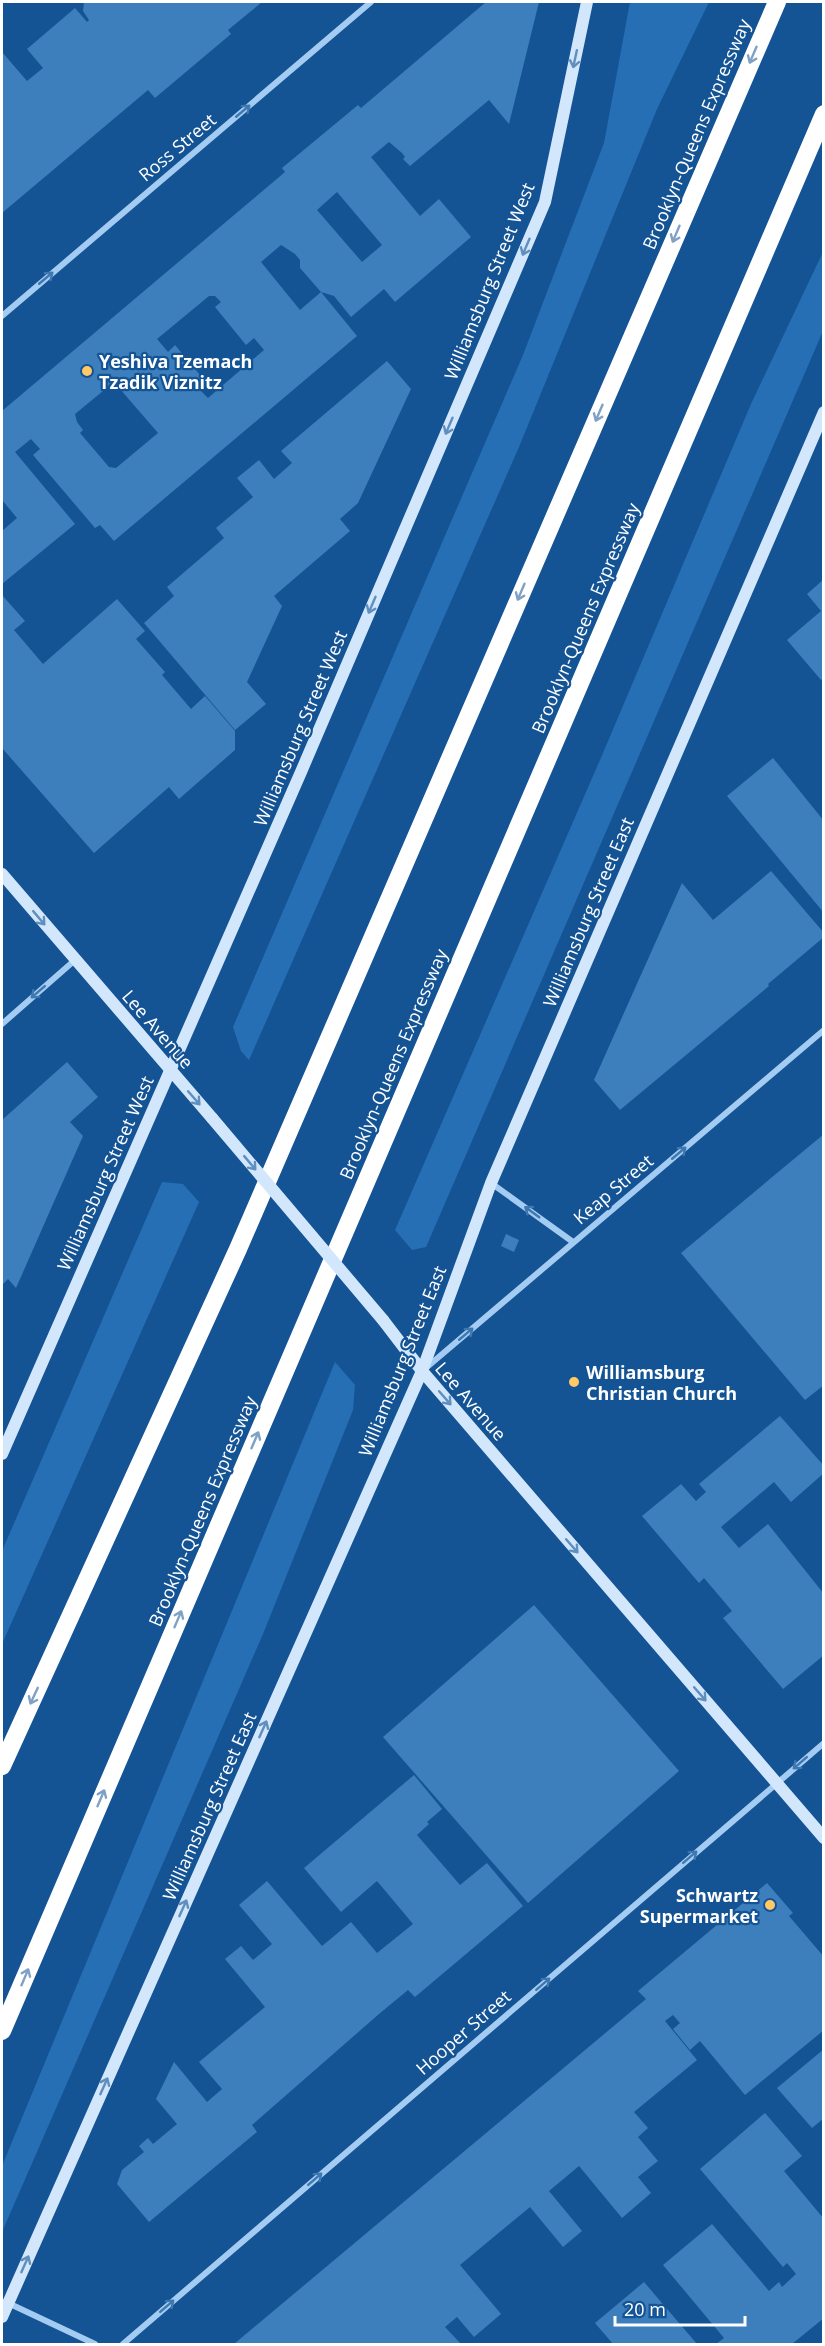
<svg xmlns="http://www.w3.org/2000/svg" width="825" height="2346" viewBox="0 0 825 2346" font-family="'Open Sans',sans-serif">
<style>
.green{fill:#276fb4}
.building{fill:#3d7ebd;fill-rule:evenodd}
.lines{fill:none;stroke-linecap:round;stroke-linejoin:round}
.minor{stroke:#a4ccf2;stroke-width:6}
.secondary{stroke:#d3e7fc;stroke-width:12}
.motorway{stroke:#fff;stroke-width:18}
.secondary-bridge{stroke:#d3e7fc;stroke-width:12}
.oneway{stroke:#7ea1c5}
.oneway2{stroke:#608fbe}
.oneway3{stroke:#3f78b1}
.poi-dot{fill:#ffc965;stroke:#145495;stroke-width:2}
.labels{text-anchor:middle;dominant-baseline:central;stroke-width:4.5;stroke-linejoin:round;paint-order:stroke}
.street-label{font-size:18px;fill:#fff;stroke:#145495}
.poi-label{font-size:18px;font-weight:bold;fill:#fff;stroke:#145495;text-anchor:start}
</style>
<rect width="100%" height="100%" fill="#145495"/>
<g class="green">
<polygon points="630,2 709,2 657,109 519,447 249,1060 241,1051 233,1027 523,355 604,143"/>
<polygon points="823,252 823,331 426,1247 412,1250 395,1230 600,760 751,404"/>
<polygon points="162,1182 183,1184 199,1202 2,1644 2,1551"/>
<polygon points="335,1362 355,1385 353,1410 263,1634 2,2232 2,2166"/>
</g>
<g class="building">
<polygon points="84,2 262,2 228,30 231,34 155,98 148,90 2,213 2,52 27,81 43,68 27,49 75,8 87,22 89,20 83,11"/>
<path d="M 486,2 L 539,2 L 509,124 L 489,100 L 410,166 L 403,159 L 405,157 L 402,153 L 389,142 L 371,157 L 420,216 L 439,199 L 471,237 L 395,302 L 384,289 L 351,317 L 334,296 L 321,292 L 300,268 L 300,260 L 295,254 L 281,245 L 261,262 L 300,310 L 321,292 L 357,336 L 114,541 L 100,525 L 95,528 L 33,455 L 40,449 L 31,439 L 15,452 L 75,524 L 2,584 L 2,531 L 17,518 L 2,500 L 2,411 L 285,172 L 282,168 L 358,105 L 361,108 ZM 337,192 L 382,245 L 362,262 L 317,210 ZM 209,296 L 215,296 L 221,302 L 215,307 L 246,345 L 254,338 L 264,350 L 208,398 L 201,391 L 200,385 L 205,381 L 175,345 L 168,352 L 157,339 ZM 114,382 L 158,433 L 116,468 L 109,467 L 80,433 L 83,430 L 77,422 L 75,414 Z"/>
<polygon points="387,361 411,389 358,503 340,519 350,531 274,596 282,606 247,682 266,704 235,730 144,623 174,596 167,587 224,538 216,528 253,497 237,478 259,460 274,479 292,463 281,451"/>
<polygon points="824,579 824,678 821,680 787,640 821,611 807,594"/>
<polygon points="2,595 25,621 14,630 43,664 117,599 145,631 136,639 165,672 162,675 191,709 205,696 235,731 235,750 179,799 169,787 94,853 2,748"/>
<polygon points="773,758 824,821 824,913 727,796"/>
<polygon points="771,871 824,933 824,937 768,984 769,986 620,1110 594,1080 682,883 713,920"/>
<polygon points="67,1062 98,1097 70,1122 83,1136 16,1288 8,1279 2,1285 2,1120"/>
<polygon points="824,1134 824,1385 805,1400 681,1253"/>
<polygon points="506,1234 519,1240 514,1252 501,1246"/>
<polygon points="780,1416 824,1466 824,1473 791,1502 774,1482 721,1527 739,1548 768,1524 824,1594 824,1655 783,1689 723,1618 732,1611 704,1578 699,1583 642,1516 681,1484 696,1501 706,1492 699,1484"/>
<polygon points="534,1605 679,1771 528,1903 383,1737"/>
<polygon points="414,1775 442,1809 427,1822 429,1824 417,1835 460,1885 487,1863 523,1906 415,1997 408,1990 379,2014 252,2125 257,2132 149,2222 117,2184 122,2170 144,2152 139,2146 148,2138 153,2144 177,2124 156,2099 174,2062 207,2102 222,2089 199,2062 265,2007 225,1959 241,1946 253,1960 272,1944 239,1905 267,1881 322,1946 351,1922 377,1953 413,1924 377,1881 341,1912 304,1868"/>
<polygon points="767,1883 793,1913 789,1916 824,1957 824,2030 745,2095 700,2041 690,2050 673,2029 680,2023 673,2015 665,2021 697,2060 634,2112 648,2128 638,2137 658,2161 638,2177 651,2193 622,2218 579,2166 549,2191 582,2231 563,2247 530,2207 460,2265 501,2314 474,2337 457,2317 445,2327 461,2344 234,2344 646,1999 638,1991"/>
<polygon points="824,2049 824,2118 812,2128 777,2088"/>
<polygon points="765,2113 802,2156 784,2171 824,2219 824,2318 792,2344 716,2344 724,2338 663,2265 712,2224 769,2291 779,2282 782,2287 796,2274 787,2263 783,2267 700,2169"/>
<polygon points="644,2282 697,2344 613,2344 595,2323"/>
</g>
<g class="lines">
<g class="minor">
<polyline points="2,316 371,2"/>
<polyline points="2,1024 75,960"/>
<polyline points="491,1183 573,1242"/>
<polyline points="427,1367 824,1030"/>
<polyline points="8,2303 95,2344"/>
<polyline points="123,2344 824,1743"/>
</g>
<g class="secondary">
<polyline points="2,874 212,1118"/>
<polyline points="383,1320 422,1371 824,1838"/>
<polyline points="2,1454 301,772 545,202 587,2"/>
<polyline points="2,2317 422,1371 491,1183 824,412"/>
</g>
<g class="motorway">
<polyline points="2,1766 238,1249 777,2"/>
<polyline points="2,2031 824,114"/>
</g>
<polyline class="secondary-bridge" points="212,1118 383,1320"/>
</g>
<defs><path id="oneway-shaft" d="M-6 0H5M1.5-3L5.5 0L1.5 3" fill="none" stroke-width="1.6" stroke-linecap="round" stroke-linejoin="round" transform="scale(1.5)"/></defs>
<g class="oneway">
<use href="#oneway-shaft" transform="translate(753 55) rotate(113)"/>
<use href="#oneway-shaft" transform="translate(676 234) rotate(113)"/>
<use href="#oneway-shaft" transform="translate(599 413) rotate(113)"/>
<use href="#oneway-shaft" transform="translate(521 592) rotate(113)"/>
<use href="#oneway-shaft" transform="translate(255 1440) rotate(-67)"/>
<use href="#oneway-shaft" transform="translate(178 1619) rotate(-67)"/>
<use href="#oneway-shaft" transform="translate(34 1696) rotate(115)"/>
<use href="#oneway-shaft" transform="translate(101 1798) rotate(-67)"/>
<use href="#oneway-shaft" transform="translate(25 1977) rotate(-67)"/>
</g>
<g class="oneway2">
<use href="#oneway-shaft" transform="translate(575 59) rotate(102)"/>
<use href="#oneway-shaft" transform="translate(526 247) rotate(113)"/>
<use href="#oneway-shaft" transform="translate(449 426) rotate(113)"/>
<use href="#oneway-shaft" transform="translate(372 605) rotate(113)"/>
<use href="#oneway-shaft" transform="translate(39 918) rotate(50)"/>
<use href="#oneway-shaft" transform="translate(194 1098) rotate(49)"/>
<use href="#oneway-shaft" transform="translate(250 1163) rotate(50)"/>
<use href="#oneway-shaft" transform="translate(445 1398) rotate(49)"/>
<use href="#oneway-shaft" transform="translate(572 1546) rotate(49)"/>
<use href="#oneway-shaft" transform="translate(700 1694) rotate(49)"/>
<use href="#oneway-shaft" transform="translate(263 1729) rotate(-66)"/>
<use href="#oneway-shaft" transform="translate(183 1908) rotate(-66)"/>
<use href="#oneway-shaft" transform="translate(104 2086) rotate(-66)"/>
<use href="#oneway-shaft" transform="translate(25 2264) rotate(-66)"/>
</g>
<g class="oneway3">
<use href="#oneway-shaft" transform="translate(243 111) rotate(-40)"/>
<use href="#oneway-shaft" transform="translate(46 278) rotate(-40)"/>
<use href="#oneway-shaft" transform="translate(38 992) rotate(139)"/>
<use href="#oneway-shaft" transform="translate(679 1153) rotate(-40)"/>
<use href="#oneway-shaft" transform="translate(532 1212) rotate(-144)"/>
<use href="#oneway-shaft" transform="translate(466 1334) rotate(-40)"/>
<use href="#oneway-shaft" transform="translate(800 1763) rotate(139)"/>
<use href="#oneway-shaft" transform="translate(690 1857) rotate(-41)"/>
<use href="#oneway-shaft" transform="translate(543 1984) rotate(-41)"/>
<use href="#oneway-shaft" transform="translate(315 2179) rotate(-41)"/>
<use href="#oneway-shaft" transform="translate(167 2306) rotate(-41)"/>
</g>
<g class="poi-dot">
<circle cx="87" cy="371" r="6"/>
<circle cx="574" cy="1382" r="6"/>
<circle cx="770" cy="1905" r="6"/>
</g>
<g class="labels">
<g class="street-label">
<text transform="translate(696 134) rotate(-67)">Brooklyn-Queens Expressway</text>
<text transform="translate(177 147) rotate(-40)">Ross Street</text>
<text transform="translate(489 281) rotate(-68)">Williamsburg Street West</text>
<text transform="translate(585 618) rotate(-67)">Brooklyn-Queens Expressway</text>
<text transform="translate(300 728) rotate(-67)">Williamsburg Street West</text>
<text transform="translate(588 912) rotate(-67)">Williamsburg Street East</text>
<text transform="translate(158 1029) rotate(49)">Lee Avenue</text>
<text transform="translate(393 1064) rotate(-67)">Brooklyn-Queens Expressway</text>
<text transform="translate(105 1173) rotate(-66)">Williamsburg Street West</text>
<text transform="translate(613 1189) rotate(-40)">Keap Street</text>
<text transform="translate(402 1361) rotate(-68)">Williamsburg Street East</text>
<text transform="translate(471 1401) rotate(49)">Lee Avenue</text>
<text transform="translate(202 1511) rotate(-67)">Brooklyn-Queens Expressway</text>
<text transform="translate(209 1806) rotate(-66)">Williamsburg Street East</text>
<text transform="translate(463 2032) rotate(-41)">Hooper Street</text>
</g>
<g class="poi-label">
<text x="99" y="361">Yeshiva Tzemach<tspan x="99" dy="21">Tzadik Viznitz</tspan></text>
<text x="586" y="1372">Williamsburg<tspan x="586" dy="21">Christian Church</tspan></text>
<text x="758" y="1895" text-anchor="end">Schwartz<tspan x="758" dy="21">Supermarket</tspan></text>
</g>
</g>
<rect width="825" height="2346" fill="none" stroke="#ffffff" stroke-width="6"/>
<path d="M615 2316v9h130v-9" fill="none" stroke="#ffffff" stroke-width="3"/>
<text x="624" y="2316" font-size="18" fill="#ffffff" stroke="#145495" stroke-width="4.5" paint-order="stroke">20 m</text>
</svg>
